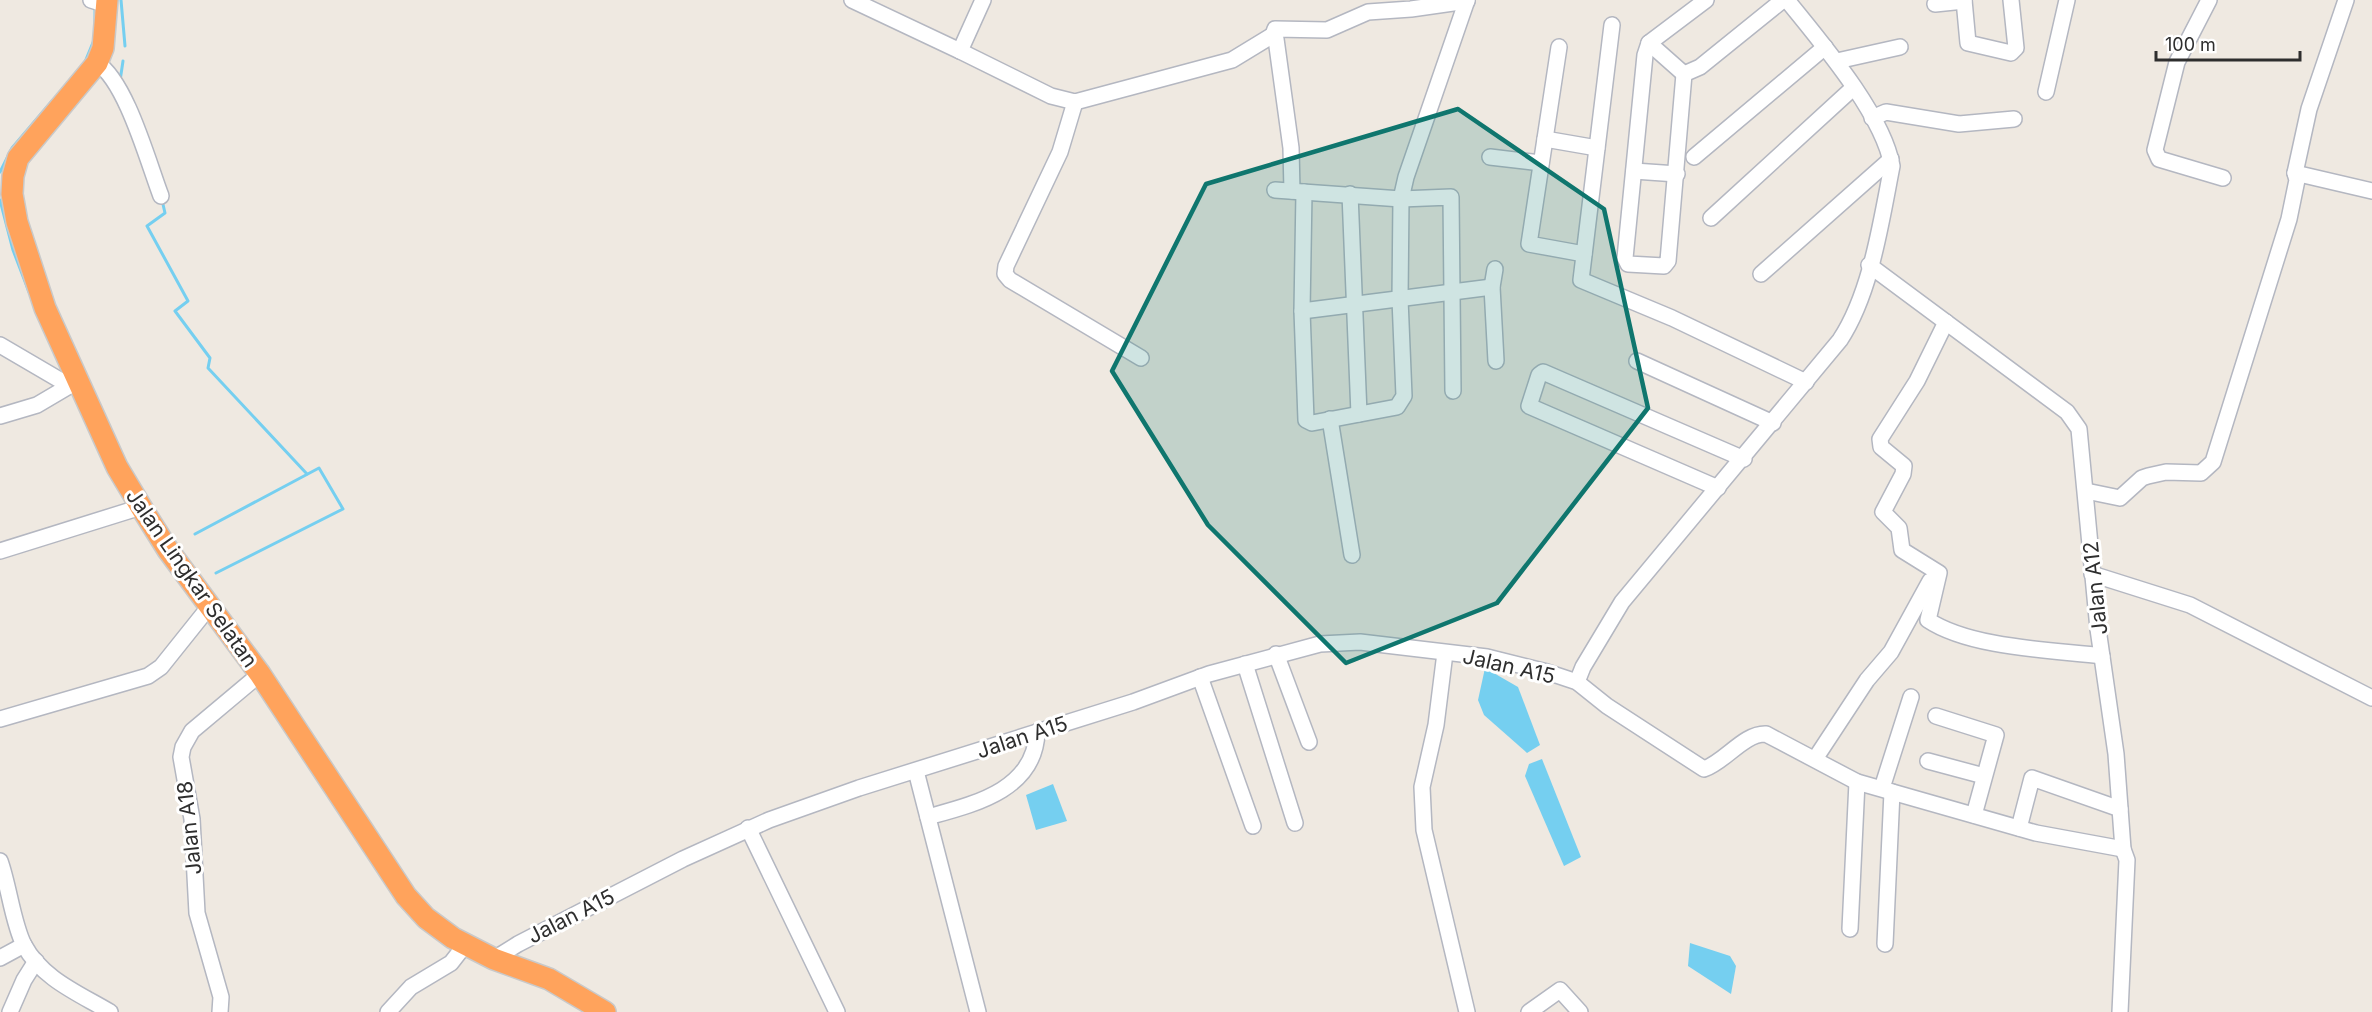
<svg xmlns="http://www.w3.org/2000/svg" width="2372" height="1012" viewBox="0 0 2372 1012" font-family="Inter,sans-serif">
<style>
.water{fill:#75cff0}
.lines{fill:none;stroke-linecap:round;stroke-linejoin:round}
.stream{stroke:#75cff0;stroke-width:3}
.minor-casing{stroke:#b4b7c1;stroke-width:18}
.highway-casing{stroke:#c9c9c9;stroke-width:24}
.minor{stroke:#fff;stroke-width:15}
.highway{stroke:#ffa35c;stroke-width:21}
.marked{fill:#0f766e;fill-opacity:0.2;stroke:#0f766e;stroke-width:4.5;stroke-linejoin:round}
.labels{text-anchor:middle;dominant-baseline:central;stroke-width:6;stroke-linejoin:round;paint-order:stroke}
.street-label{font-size:21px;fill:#2e2e2e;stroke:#fff}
</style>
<rect width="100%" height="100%" fill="#efe9e1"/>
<g class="water">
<polygon points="1485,668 1518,687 1540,745 1527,753 1484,715 1478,700"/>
<polygon points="1542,759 1581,857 1564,866 1525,776 1529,764"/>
<polygon points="1053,784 1067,821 1036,830 1026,795"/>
<polygon points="1690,943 1730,956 1736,966 1731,994 1688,966"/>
</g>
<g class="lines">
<g class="stream">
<polyline points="121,0 125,46"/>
<polyline points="95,22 95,7"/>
<polyline points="85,62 94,40"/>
<polyline points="120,81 123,61"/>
<polyline points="0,172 12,148 52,101"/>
<polyline points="0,200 13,250 29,292"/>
<polyline points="162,200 165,213 147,226 188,301 175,311 210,358 208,368 307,474"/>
<polyline points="195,534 319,468 343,509 216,573"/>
</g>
<defs>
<g id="minor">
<polyline points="91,0 107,5"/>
<polyline points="852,0 960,51 983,0"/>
<polyline points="1706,0 1649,43 1645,55 1625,258 1628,264 1664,266 1668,261 1684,74 1700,67 1783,0"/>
<polyline points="1964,0 1968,43 2011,53 2016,48 2011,0"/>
<polyline points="2209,0 2177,62 2155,150 2159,159 2223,178"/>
<polyline points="1935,4 1964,1"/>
<polyline points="1612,25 1581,280 1672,318 1806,382"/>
<polyline points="1649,43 1684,74"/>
<polyline points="1559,47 1529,244 1584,254"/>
<polyline points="960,51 1051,96 1075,102 1232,60 1273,35"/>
<polyline points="1837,61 1900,47"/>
<path d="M 97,63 C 126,81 148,162 161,196"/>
<polyline points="2046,92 2067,0"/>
<polyline points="1075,102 1060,152 1006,266 1005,274 1010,280 1141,358"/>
<polyline points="1872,118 1886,112 1959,124 2014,119"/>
<polyline points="1545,139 1597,148"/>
<polyline points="1490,157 1541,163"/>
<polyline points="1694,157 1825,47"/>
<polyline points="1634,171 1677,174"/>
<polyline points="2295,173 2372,191"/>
<polyline points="1275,190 1401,199 1451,197 1453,391"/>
<polyline points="1292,191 1291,148 1276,39 1273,35 1275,29 1327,30 1368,12 1411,9 1467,1"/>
<polyline points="1304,192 1302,311 1306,420 1312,423 1397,407 1404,396 1400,299 1401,199 1406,177 1467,0"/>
<polyline points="1350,194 1359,414"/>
<polyline points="1711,218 1853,88"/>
<polyline points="1869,265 2067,412 2079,429 2098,629 2116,754 2123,849 2127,860 2120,1012"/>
<polyline points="1495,269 1492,287 1496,361"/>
<polyline points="1761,274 1891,159"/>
<polyline points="1302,311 1492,287"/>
<path d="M 1946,322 L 1917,381 L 1880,439 L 1881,447 L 1904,466 L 1903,474 L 1883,512 L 1899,528 L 1902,550 L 1939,573 L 1928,620 C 1970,648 2052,650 2102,656"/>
<polyline points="0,345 70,386"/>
<polyline points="1637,361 1773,423"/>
<polyline points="0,416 37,405 76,382"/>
<polyline points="1330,419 1352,555"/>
<polyline points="1718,488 1529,406 1539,375 1543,372 1744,459"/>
<polyline points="2086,491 2120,498 2142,478 2148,476 2166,472 2201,473 2213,462 2289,219 2297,180 2295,173 2309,109 2346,0"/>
<polyline points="0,551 141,507"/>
<polyline points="2092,574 2190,605 2372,698"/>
<polyline points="1445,653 1436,725 1422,787 1424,830 1467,1012"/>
<polyline points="1276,654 1309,742"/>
<polyline points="1245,664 1295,823"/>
<polyline points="1200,677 1253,826"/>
<path d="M 1577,682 L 1583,667 L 1622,602 L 1840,340 C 1871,293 1881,222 1892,166 C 1883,114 1820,41 1787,0"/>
<polyline points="1936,716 1996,735 1974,815"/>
<polyline points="0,719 148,676 161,667 209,607"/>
<polyline points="1815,759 1867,680 1891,652 1930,581 1935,583"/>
<polyline points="1928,761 1984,776"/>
<polyline points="916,771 978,1012"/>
<polyline points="1882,788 1911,697"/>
<path d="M 928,817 C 975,804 1035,790 1037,732"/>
<polyline points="748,828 837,1012"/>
<polyline points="2019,828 2032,778 2120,809"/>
<path d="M 0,861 C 9,886 13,924 24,945 C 42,979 80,994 110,1012"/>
<polyline points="1850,929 1857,782"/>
<polyline points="1885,944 1892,792"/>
<polyline points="0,958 24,945"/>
<path d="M 494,959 L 518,944 L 683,859 L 769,820 L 859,788 L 1133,702 L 1209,674 L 1320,644 L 1360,642 L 1487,657 L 1547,672 L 1577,682 L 1607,706 L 1704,769 C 1725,762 1744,733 1766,734 L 1857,782 L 2036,833 L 2123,849"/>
<polyline points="10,1012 24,980 36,961"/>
<polyline points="220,1012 221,997 197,913 192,819 181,757 183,747 192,731 260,674"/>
<polyline points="388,1012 411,987 451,963 465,945"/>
<polyline points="1529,1012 1560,990 1580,1012"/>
</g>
<polyline id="highway" points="107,0 103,48 97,63 18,158 13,176 12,194 17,222 45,308 117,467 141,507 168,550 260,674 406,896 426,918 453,938 494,959 549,979 605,1012"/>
</defs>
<use href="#minor" class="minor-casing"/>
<use href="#highway" class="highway-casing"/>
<use href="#minor" class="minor"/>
<use href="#highway" class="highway"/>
</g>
<path class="marked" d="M 1458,109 L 1604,209 L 1648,408 L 1497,603 L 1346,663 L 1208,525 L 1112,371 L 1206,184 Z"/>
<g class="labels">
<g class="street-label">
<text transform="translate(192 578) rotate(55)">Jalan Lingkar Selatan</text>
<text transform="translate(2095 588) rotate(-96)">Jalan A12</text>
<text transform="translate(1509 666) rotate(13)">Jalan A15</text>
<text transform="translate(1022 737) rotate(-18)">Jalan A15</text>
<text transform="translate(189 828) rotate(-96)">Jalan A18</text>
<text transform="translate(571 916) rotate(-27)">Jalan A15</text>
</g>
</g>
<path d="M2156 51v9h144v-9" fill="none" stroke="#2e2e2e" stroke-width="3"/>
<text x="2165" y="51" font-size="18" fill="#2e2e2e" stroke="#ffffff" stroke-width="4.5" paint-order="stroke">100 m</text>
</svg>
